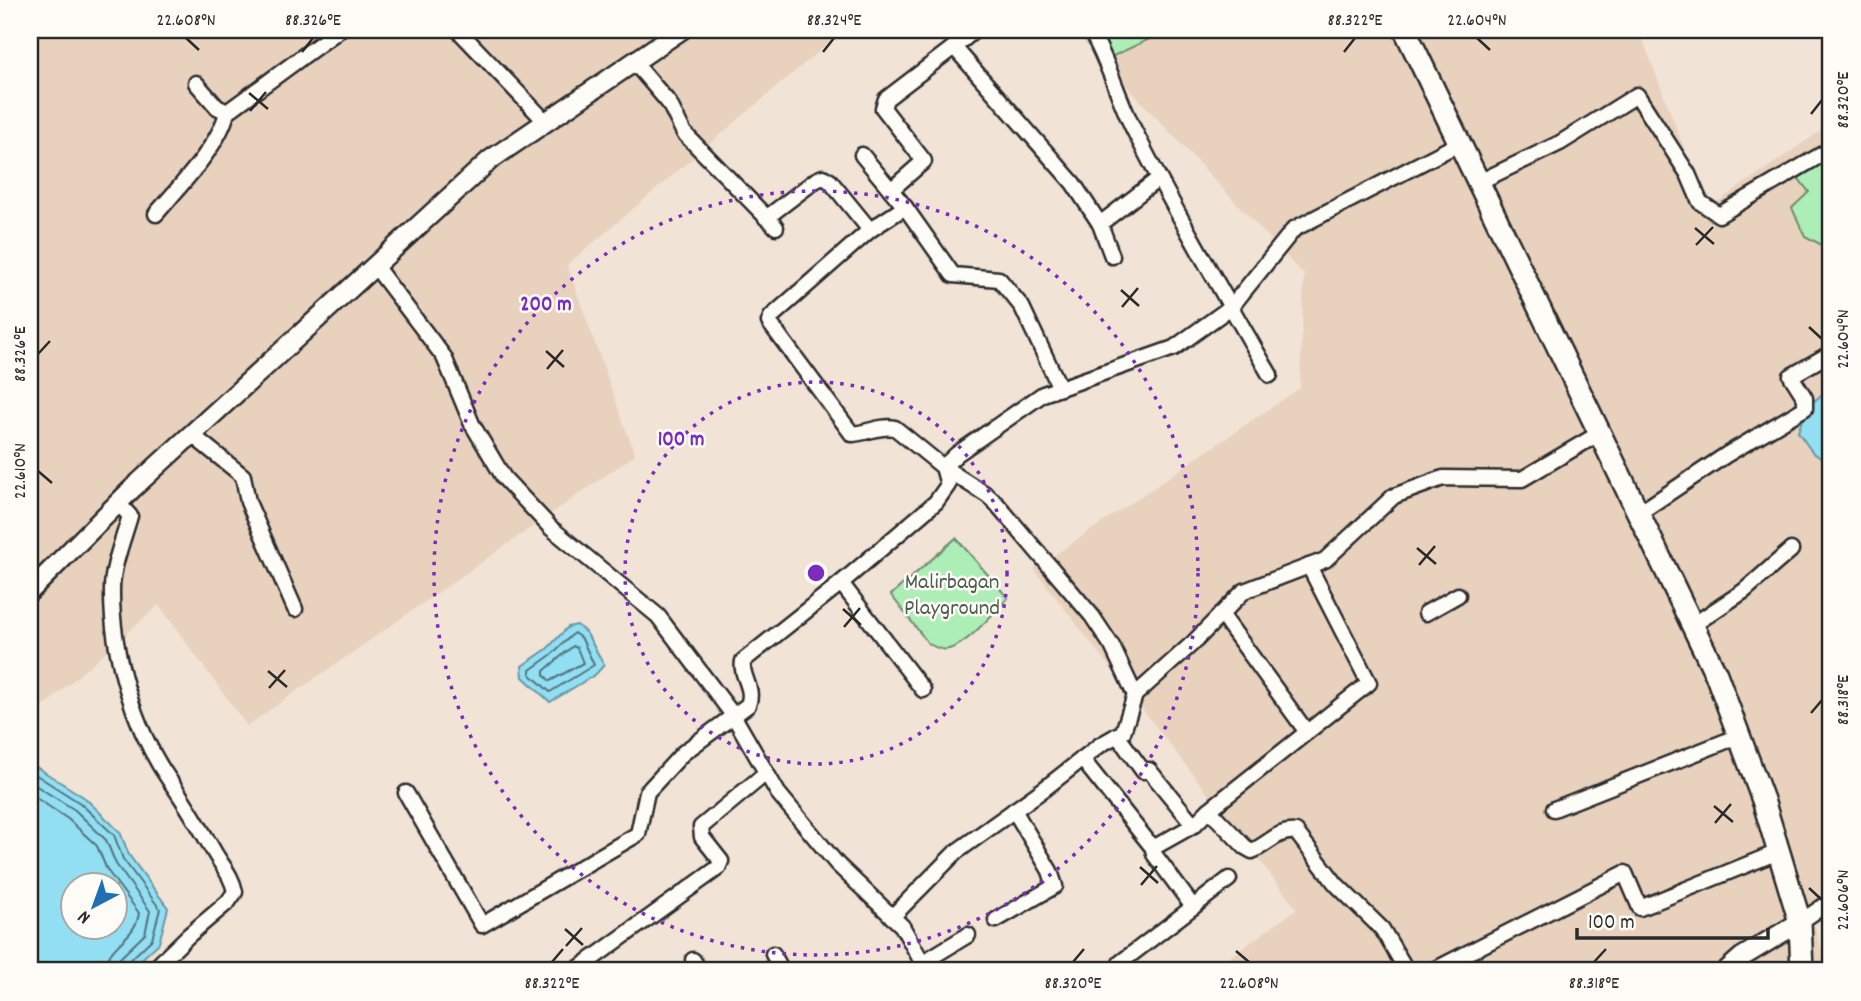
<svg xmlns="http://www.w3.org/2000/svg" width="1861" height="1001" viewBox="0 0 1861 1001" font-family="Dekko,sans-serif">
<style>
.built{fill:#e8d2bd}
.green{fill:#adeeb7;stroke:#6c8c71;stroke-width:2}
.water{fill:#92dff3;stroke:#6997a3;stroke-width:2;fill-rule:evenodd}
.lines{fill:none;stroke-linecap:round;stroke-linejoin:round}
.shore{stroke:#54737b;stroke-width:2}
.minor-casing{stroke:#2b2b2b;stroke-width:19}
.tertiary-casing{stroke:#2b2b2b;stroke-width:23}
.primary-casing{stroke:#2b2b2b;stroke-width:26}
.minor{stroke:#fdfcf7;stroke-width:14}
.tertiary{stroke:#fdfcf7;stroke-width:18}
.primary{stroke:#fdfcf7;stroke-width:21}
.ticks{fill:none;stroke:#2b2b2b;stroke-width:2.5}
.ring{fill:none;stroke:#7b2cbf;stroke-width:3.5;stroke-dasharray:3.5 7}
.labels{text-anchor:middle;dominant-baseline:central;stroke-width:5;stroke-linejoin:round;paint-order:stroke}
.park-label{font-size:23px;fill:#4c5c4e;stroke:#fdfcf7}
.centre{fill:#7b2cbf;stroke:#fdfcf7;stroke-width:3.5}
.ring-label{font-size:21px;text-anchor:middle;font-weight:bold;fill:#7b2cbf;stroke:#fdfcf7;stroke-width:5;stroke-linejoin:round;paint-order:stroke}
.neatline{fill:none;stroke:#2b2b2b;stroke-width:2.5}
.ticks-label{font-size:18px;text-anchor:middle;fill:#2b2b2b}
</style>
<rect width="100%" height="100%" fill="#f1e3d5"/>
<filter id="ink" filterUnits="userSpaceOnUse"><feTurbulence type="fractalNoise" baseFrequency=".0143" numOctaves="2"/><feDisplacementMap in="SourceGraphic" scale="14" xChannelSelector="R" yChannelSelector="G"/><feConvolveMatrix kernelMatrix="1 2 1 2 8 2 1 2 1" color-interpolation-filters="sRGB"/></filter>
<g filter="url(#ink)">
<g class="built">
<polygon points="30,30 844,30 567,265 635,455 247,726 159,605 30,718"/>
<polygon points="1074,30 1639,30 1707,209 1831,124 1831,906 1813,918 1827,971 1211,971 1297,909 1034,569 1300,388 1304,275"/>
</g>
<g class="green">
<polygon points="1094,30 1156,30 1158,35 1109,58"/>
<polygon points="1831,156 1831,250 1805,236 1792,208 1809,192 1796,175"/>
<path d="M 956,538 L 1008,598 C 994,612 968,644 949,649 C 941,651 934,647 928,643 L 891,595 Z"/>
</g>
<g class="water">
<polygon points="1831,387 1831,452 1823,459 1813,453 1798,432 1807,407"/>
<polygon points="577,625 587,634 604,665 596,674 550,702 523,677 522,666 547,649 568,627"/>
<path d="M 30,763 L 85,798 L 120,832 L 129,855 L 168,908 L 159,943 L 129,971 L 30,971 ZM 74,886 L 116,886 L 116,928 L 74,928 Z"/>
</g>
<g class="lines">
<g class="shore">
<polygon points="574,633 582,639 594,665 550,692 530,674 530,670 551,655"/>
<polygon points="573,646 577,648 583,663 550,681 544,675 544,671"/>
<polyline points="30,771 80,803 114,835 123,859 160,909 152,939 126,964 125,971"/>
<polyline points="30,782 75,810 106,840 116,864 150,911 145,934 119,959 116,971"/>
<path d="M 30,794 L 68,819 L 97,846 L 107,870 L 139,913 C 135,941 107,943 105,971"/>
</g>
<defs>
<g id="minor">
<polyline points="458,30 546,122"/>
<polyline points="975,30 954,47 1073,183 1100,224 1112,256"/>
<path d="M 1090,30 C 1109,62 1118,99 1135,132 C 1177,215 1224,295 1270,375"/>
<polyline points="634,62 669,103 684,133 776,227"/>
<polyline points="227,112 339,30"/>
<polyline points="862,155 905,207 953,275 999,279 1022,307 1060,388"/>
<polyline points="1479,182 1560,143 1637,95 1688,174 1700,202 1719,215 1831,149"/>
<polyline points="891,190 924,161 883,108 886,99 954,47"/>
<path d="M 905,207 L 870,230 L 771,317 L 769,322 L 852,434 C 867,433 881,425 895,428 L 943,467 L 987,495 L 996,503 L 1092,616 L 1112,646 L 1135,695"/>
<path d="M 156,214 C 178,188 220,145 227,112 L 217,107 L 196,83"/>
<polyline points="766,218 816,180 823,177 830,181 870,230"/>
<polyline points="1100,224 1158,179"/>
<polyline points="375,266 444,357 472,424 504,478 551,528 658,616 733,715 778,793 837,864 902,926 927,971"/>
<polyline points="191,434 243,476 248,502 295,609"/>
<path d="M 118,503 L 130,516 C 124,537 112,567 112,589 C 111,652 134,730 170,781 C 186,803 199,826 213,850 C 221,865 232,875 235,892 L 228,902 L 189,935 L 152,971"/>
<polyline points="1639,513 1726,455 1805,408 1805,398 1791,376 1831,353"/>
<polyline points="841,583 923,690"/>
<polyline points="1426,613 1458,595"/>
<polyline points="1221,614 1306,731"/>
<polyline points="1693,625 1744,591 1791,550"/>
<polyline points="1117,735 1143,771 1149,770 1194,825"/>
<polyline points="1082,759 1153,848 1154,854 1193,907 1120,963 1126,971"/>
<path d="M 406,793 L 482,925 L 638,834 L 647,792 L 683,753 L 748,705 C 755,688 740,676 743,661 L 841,583 L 936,502 L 948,485 L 943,467 L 957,454 L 1043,394 L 1174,348 L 1231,307 L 1294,229 L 1460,143"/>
<polyline points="1554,809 1739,736"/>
<path d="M 1209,810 L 1245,847 L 1252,851 C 1268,845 1278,829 1296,832 L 1336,884 L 1382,929 L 1407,971"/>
<polyline points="1153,848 1194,825 1209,810 1369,683 1309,566"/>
<polyline points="1193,907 1229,879"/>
<polyline points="892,917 956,852 1044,789 1100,745 1123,732 1135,695 1194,642 1244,591 1325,560 1394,496 1443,478 1522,479 1600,433"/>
<polyline points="996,920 1055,886 1050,871 1014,810"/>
<polyline points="1800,922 1831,901"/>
<polyline points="773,954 782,971"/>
<polyline points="693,960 700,971"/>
<polyline points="922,963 968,935"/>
<polyline points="575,971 718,868 721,861 702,837 701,827 766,773"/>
<polyline points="1432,971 1625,873 1640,908 1778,852"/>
</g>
<g id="tertiary">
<polyline points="30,591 133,488 490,160 681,30"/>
<polyline points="1726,971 1742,957 1800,922"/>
</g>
<polyline id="primary" points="1405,30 1716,674 1763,800 1800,922 1802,971"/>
</defs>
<use href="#minor" class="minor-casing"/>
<use href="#tertiary" class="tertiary-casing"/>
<use href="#primary" class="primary-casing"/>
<use href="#minor" class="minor"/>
<use href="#tertiary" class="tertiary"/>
<use href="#primary" class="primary"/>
</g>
</g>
<path class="ticks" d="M 186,38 L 199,50M 1477,38 L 1490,50M 302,52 L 313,38M 823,52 L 834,38M 1344,52 L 1355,38M 249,93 L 268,109M 250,111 L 266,92M 1811,114 L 1822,100M 1695,228 L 1714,244M 1696,245 L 1713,227M 1121,290 L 1139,306M 1122,307 L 1138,288M 1809,327 L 1822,339M 546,351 L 564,367M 38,354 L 50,341M 547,369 L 563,350M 38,471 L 52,483M 1417,548 L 1436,564M 1419,565 L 1435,546M 843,609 L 861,625M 844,627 L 860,608M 268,671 L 287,687M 269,688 L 285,670M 1811,713 L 1822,700M 1714,806 L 1733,822M 1715,823 L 1731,804M 1140,867 L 1158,883M 1141,885 L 1157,866M 1809,888 L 1822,900M 565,929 L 583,945M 566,946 L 582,928M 1236,951 L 1249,962M 552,962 L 563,949M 1073,962 L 1084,949M 1594,962 L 1606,949"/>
<g class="ring">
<circle cx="816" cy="573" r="191"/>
<circle cx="816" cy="573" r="382"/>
</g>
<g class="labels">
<g class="park-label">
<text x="952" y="583">Malirbagan<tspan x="952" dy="26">Playground</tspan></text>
</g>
</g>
<circle cx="816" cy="573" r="10" class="centre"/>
<g class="ring-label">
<text x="546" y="310">200 m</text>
<text x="681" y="445">100 m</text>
</g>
<rect width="1861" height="1001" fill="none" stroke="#fdfcf7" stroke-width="77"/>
<g transform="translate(94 906) rotate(221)"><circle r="33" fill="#fdfcf7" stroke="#a9a8a5" stroke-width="2"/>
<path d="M0-5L12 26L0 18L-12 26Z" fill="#1f6fb2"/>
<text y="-10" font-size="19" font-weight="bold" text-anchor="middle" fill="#2b2b2b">N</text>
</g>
<path d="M1577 928v10h191v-10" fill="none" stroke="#2b2b2b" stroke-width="3.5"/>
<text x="1588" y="928" font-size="21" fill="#2b2b2b" stroke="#fdfcf7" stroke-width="5" paint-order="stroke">100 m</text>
<rect x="38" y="38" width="1784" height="924" class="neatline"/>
<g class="ticks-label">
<text x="186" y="25">22.608°N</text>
<text x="313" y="25">88.326°E</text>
<text x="834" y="25">88.324°E</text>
<text x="1355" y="25">88.322°E</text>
<text x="1477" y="25">22.604°N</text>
<text transform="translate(1842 100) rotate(-90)" y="6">88.320°E</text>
<text transform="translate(1842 339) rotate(-90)" y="6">22.604°N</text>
<text transform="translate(19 354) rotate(-90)" y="6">88.326°E</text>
<text transform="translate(19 471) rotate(-90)" y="6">22.610°N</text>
<text transform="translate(1842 700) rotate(-90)" y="6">88.318°E</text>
<text transform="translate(1842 900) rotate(-90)" y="6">22.606°N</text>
<text x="552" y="988">88.322°E</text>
<text x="1073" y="988">88.320°E</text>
<text x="1249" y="988">22.608°N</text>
<text x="1594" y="988">88.318°E</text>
</g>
</svg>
